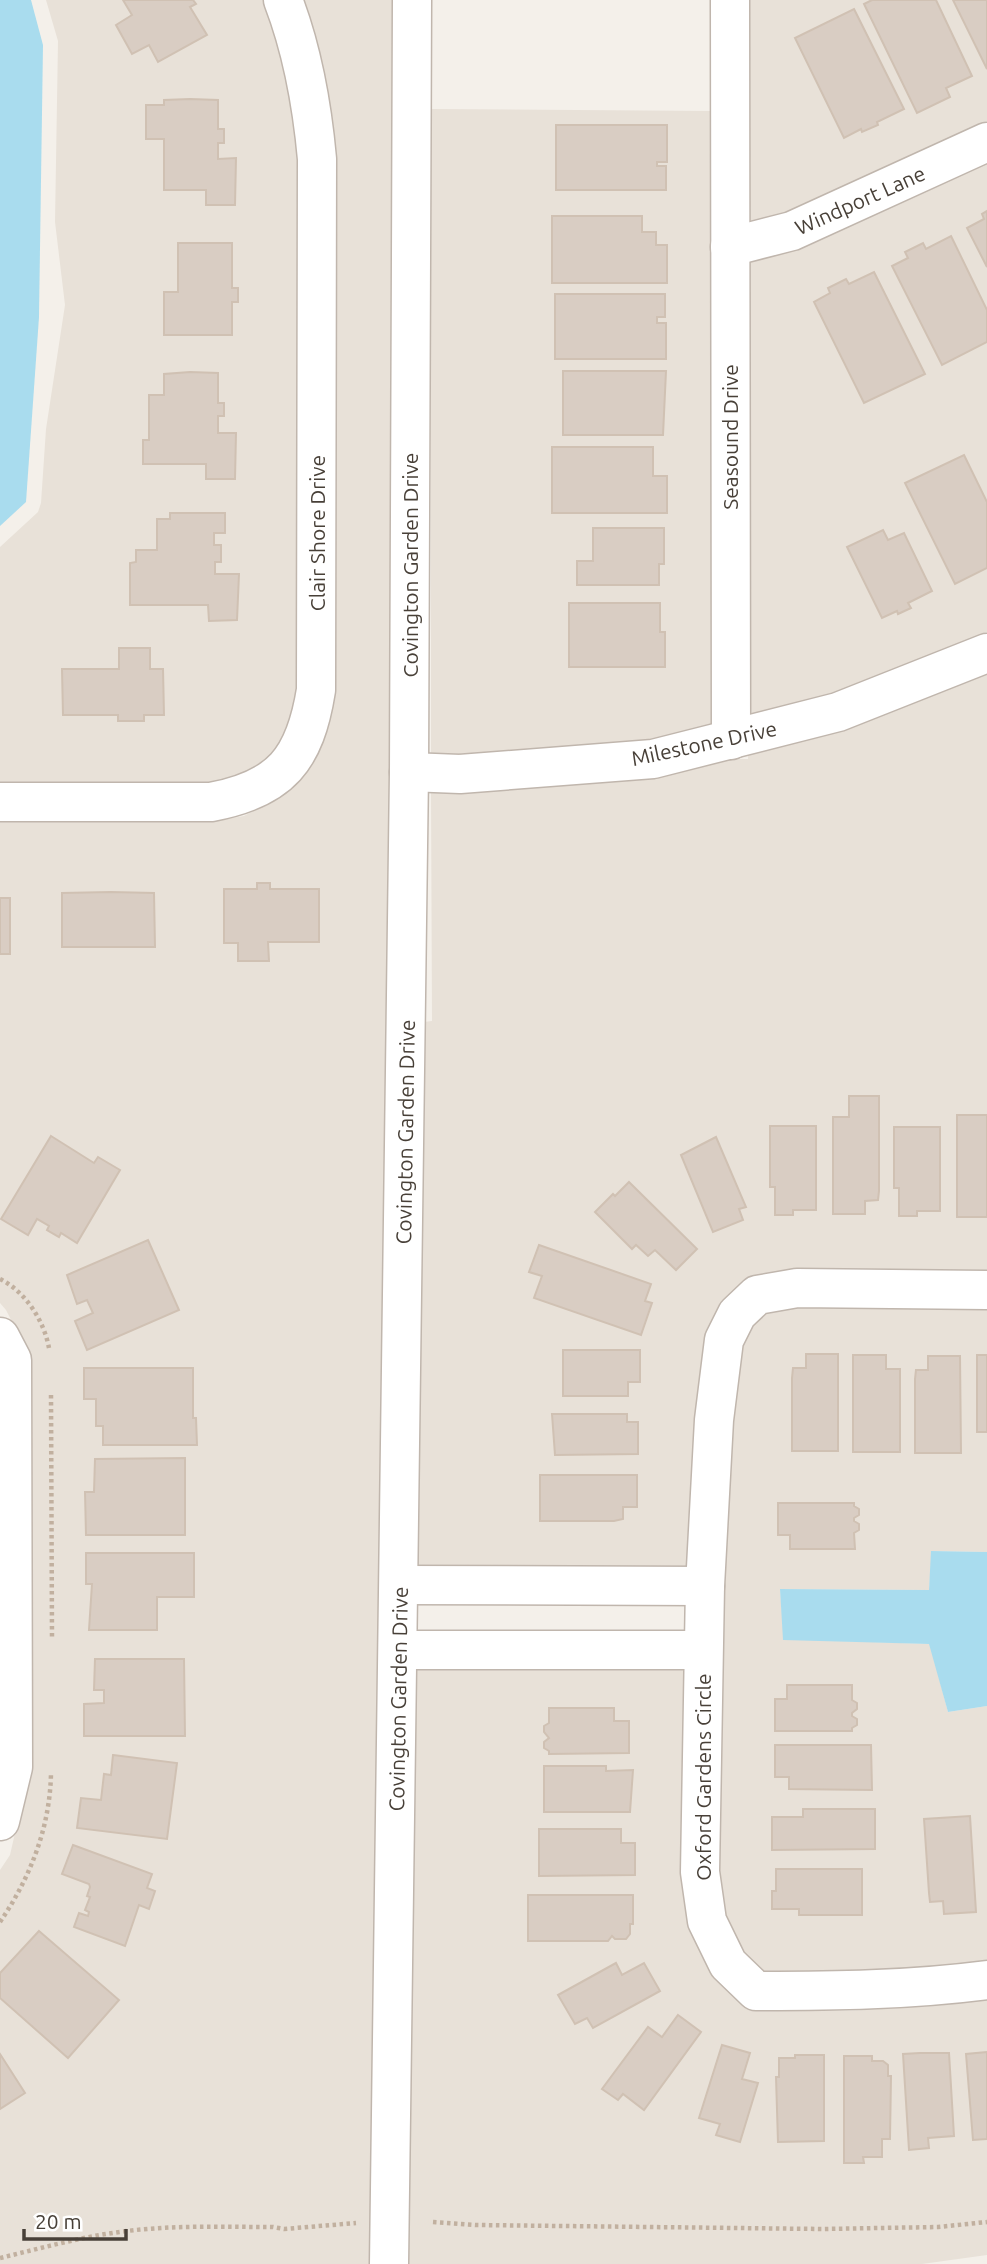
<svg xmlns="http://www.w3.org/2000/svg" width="987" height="2264" viewBox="0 0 987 2264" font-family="Ubuntu,sans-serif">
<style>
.residential{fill:#e8e1d8}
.water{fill:#a9dcee}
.building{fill:#d9cdc3;stroke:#d0c1b3;stroke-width:2}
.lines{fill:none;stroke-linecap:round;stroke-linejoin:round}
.minor-casing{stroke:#c0b6ad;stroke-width:41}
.path{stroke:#c1b09f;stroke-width:4.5;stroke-dasharray:3.5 3.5;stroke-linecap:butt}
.minor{stroke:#fff;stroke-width:38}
.labels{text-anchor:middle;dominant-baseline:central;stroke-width:7;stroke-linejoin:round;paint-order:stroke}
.street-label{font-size:21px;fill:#484038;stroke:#fff}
</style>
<rect width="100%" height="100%" fill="#f4f0ea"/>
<g class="residential">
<polygon points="46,0 264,0 286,66 300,160 299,688 295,715 275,753 236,778 209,783 0,782 0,547 38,512 41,503 46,429 65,305 55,222 58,41"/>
<polygon points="302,0 395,0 392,771 372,2264 0,2264 0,1870 10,1855 30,1767 27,1351 6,1310 0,1303 0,822 211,822 244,816 275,800 300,779 317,755 327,729 333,694"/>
<polygon points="747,0 987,0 987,121 786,212 748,222"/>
<polygon points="431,109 713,111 713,231 710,233 713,249 713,724 650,740 459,754 431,753"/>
<polygon points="987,163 987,632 833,693 748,715 748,263 798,249"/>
<polygon points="987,674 987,1270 797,1268 754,1276 746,1280 689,1566 417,1566 424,1022 432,1021 431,792 459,793 654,779 733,759 748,759 748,755 842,731"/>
<polygon points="799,1307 987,1309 987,1552 932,1551 929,1590 780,1589 784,1639 930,1644 948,1712 987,1706 987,1960 941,1966 849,1972 762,1972 742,1952 724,1915 717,1871 723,1586 731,1422 741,1346 750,1327 765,1313"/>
<polygon points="415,1670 686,1670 712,1974 744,2006 756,2011 850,2011 945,2005 987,1999 987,2255 922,2264 406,2264"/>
</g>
<g class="water">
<polygon points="0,0 31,0 43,45 39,317 26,502 0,526"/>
<polygon points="931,1551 987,1552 987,1706 948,1712 929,1644 783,1640 780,1589 929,1590"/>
</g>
<g class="building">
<polygon points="123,0 193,0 196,4 190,7 207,35 158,62 149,45 132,54 116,25 132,15"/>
<polygon points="872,0 936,0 972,76 946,88 950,97 917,113 864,4"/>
<polygon points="953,0 987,0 987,69"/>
<polygon points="854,9 904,109 877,122 878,125 862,132 861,129 844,138 795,38"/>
<polygon points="190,99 218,100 218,129 224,129 224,143 218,143 218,159 236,158 235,205 206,205 206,190 164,190 164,139 146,139 146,105 164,105 164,100"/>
<polygon points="556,125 667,125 667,162 657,162 657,166 666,166 666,190 556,190"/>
<polygon points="987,211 987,267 967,228 984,219 982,214"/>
<polygon points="552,216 642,216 642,232 656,232 656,245 667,245 667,283 552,283"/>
<polygon points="951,236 987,310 987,342 942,365 892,266 908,258 905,252 923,243 926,249"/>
<polygon points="178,243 232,243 232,288 238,288 238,302 232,302 232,335 164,335 164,292 178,292"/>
<polygon points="874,272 925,374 864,403 814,302 830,293 828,288 846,279 849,284"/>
<polygon points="555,294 665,294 665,317 657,317 657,323 666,323 666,359 555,359"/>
<polygon points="563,371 666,371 663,435 563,435"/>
<polygon points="190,372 218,373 218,403 224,403 224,416 218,416 218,433 236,433 235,479 206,479 206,464 143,464 143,440 149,440 149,395 164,395 164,374"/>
<polygon points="552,447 653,447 653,476 667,476 667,513 552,513"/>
<polygon points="964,455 987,502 987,568 955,584 905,483"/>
<polygon points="170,513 225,513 225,533 214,533 214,545 221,545 221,562 215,562 215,574 239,574 237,620 209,621 208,605 130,605 130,563 136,562 136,550 157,550 157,519 170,519"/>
<polygon points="593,528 664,528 664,564 659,564 659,585 577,585 577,561 593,561"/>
<polygon points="883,530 888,540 904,533 932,591 908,603 911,608 898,614 897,611 882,618 847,547"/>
<polygon points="569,603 660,603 660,632 665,632 665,667 569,667"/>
<polygon points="119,648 150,648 150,669 163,669 164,715 144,715 144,721 118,721 118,715 63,715 62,669 119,669"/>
<polygon points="257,883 270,883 270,889 319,889 319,942 268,942 269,961 238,961 238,943 224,943 224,889 257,889"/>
<polygon points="111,892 154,893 155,947 62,947 62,893"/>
<rect x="0" y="898" width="10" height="56"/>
<polygon points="849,1096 879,1096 879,1191 878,1200 865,1201 865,1214 833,1214 833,1117 849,1117"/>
<rect x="957" y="1115" width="30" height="102"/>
<polygon points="770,1126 816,1126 816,1210 793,1210 793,1215 775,1215 775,1187 770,1187"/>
<polygon points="894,1127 940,1127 940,1211 917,1211 917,1216 899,1216 899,1188 894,1188"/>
<polygon points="51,1136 94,1163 98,1157 120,1170 77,1243 61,1233 59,1237 47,1230 49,1226 37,1219 28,1235 1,1219"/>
<polygon points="716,1137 746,1207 739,1209 743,1220 713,1232 681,1155"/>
<polygon points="629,1182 697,1249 676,1270 655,1250 648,1256 636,1245 632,1249 595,1212 613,1194 615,1196"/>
<polygon points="148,1240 179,1310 87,1350 75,1321 93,1313 87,1300 77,1304 67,1275"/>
<polygon points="539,1245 651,1284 645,1301 652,1303 641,1335 534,1298 542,1276 529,1272"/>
<polygon points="563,1350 640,1350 640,1382 628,1382 628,1396 563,1396"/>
<polygon points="806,1354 838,1354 838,1451 792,1451 792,1378 793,1368 806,1368"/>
<polygon points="853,1355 886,1355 886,1369 900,1369 900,1452 853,1452"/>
<rect x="977" y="1355" width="10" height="77"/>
<polygon points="928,1356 960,1356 961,1453 915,1453 915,1379 916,1370 928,1370"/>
<polygon points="84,1368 193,1368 193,1418 196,1418 197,1445 103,1445 103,1426 96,1426 96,1399 84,1399"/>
<polygon points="552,1414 627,1414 627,1422 638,1422 638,1454 555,1455"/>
<polygon points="185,1458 185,1535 86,1535 85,1492 94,1492 95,1459"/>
<polygon points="540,1475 637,1475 637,1507 623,1507 623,1519 614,1521 540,1521"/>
<polygon points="778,1503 854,1503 854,1506 859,1509 859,1515 854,1518 854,1521 859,1524 859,1530 854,1533 855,1549 790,1549 790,1535 778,1535"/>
<polygon points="86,1553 194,1553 194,1597 157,1597 157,1630 89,1630 92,1584 86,1584"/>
<polygon points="95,1659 184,1659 185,1736 84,1736 84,1704 104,1703 104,1690 94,1690"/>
<polygon points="787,1685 852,1685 852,1700 857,1703 857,1709 852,1713 852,1716 857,1719 857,1725 852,1728 852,1731 775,1731 775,1699 787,1699"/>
<polygon points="549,1708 614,1708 614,1721 629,1721 629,1753 549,1754 549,1751 544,1748 544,1742 549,1738 544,1732 544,1726 549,1723"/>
<polygon points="775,1745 871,1745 872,1790 789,1789 789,1777 775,1777"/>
<polygon points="113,1755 177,1763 167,1839 77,1828 81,1798 101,1800 104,1774 111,1775"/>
<polygon points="544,1766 606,1766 606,1771 633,1770 630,1812 544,1812"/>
<polygon points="803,1809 875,1809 875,1849 772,1850 772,1817 803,1817"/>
<polygon points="970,1816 976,1912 944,1914 943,1901 930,1902 929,1893 924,1819"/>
<polygon points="539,1829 621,1829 621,1843 635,1843 635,1875 539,1876"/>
<polygon points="73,1845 152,1874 147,1888 155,1891 149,1909 139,1905 125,1946 74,1927 79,1913 88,1916 89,1912 85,1910 90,1897 87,1896 90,1887 89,1884 62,1874"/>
<polygon points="776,1869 862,1869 862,1915 799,1915 799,1909 772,1909 772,1891 776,1891"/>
<polygon points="528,1895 633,1895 633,1924 630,1924 630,1934 626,1939 615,1939 612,1936 608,1941 528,1941"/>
<polygon points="39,1931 119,2000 68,2058 0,1998 0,1973"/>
<polygon points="616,1963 622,1975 644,1963 660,1991 593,2028 587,2018 575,2024 558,1995"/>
<polygon points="678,2015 701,2032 644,2110 623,2094 618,2100 602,2089 648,2027 662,2037"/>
<polygon points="722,2045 750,2053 742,2079 758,2083 740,2142 716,2135 720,2124 699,2118"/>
<polygon points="987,2052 987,2139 973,2140 966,2054"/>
<polygon points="920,2053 949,2053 954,2136 928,2138 929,2148 909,2150 903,2054"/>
<polygon points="0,2054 25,2093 0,2109"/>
<polygon points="795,2055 824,2055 824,2141 778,2142 776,2077 779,2077 779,2058 795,2058"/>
<polygon points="844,2056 872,2056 872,2061 883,2061 888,2065 888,2076 891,2076 890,2139 882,2139 882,2157 863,2157 864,2163 844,2163"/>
</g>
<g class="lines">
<defs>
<g id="minor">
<polyline points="730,0 731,740"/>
<polyline points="730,247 792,231 987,142"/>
<polyline points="409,772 460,774 653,759 838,712 987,653"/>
<path d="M 0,802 L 211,802 C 281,789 305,759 316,690 L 317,159 C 312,104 303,52 283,0"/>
<path d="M 987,1290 L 797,1288 L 757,1295 L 737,1314 L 724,1340 L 714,1420 L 705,1586 L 700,1872 L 707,1921 L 728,1964 L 756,1991 C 833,1991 910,1990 987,1980"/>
<polyline points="0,1337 12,1360 13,1767 0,1821"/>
<polyline points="399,1585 705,1586"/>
<polyline points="398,1650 703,1650"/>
<polyline points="389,2264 409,772 412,0"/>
</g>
</defs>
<use href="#minor" class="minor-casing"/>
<g class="path">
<path d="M 0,1279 C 26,1292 44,1321 49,1348"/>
<polyline points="51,1395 52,1639"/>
<path d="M 0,1922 C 30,1878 50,1828 51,1773"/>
<polyline points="433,2222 476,2225 822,2229 938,2227 987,2222"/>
<path d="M 0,2258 C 42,2248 84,2236 127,2231 C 175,2225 225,2227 273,2227 L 284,2229 L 356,2223"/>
</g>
<use href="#minor" class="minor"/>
</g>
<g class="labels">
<g class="street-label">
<text transform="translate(860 200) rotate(-24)">Windport Lane</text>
<text transform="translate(730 437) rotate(-90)">Seasound Drive</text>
<text transform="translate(317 533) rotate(-90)">Clair Shore Drive</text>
<text transform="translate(410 565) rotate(-90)">Covington Garden Drive</text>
<text transform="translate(704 743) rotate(-12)">Milestone Drive</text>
<text transform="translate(405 1132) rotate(-89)">Covington Garden Drive</text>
<text transform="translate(398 1699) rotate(-89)">Covington Garden Drive</text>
<text transform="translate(703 1777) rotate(-90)">Oxford Gardens Circle</text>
</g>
</g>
<path d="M24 2229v10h102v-10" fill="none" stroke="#484038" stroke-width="3.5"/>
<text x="35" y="2229" font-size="21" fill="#484038" stroke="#ffffff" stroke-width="5" paint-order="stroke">20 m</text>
</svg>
